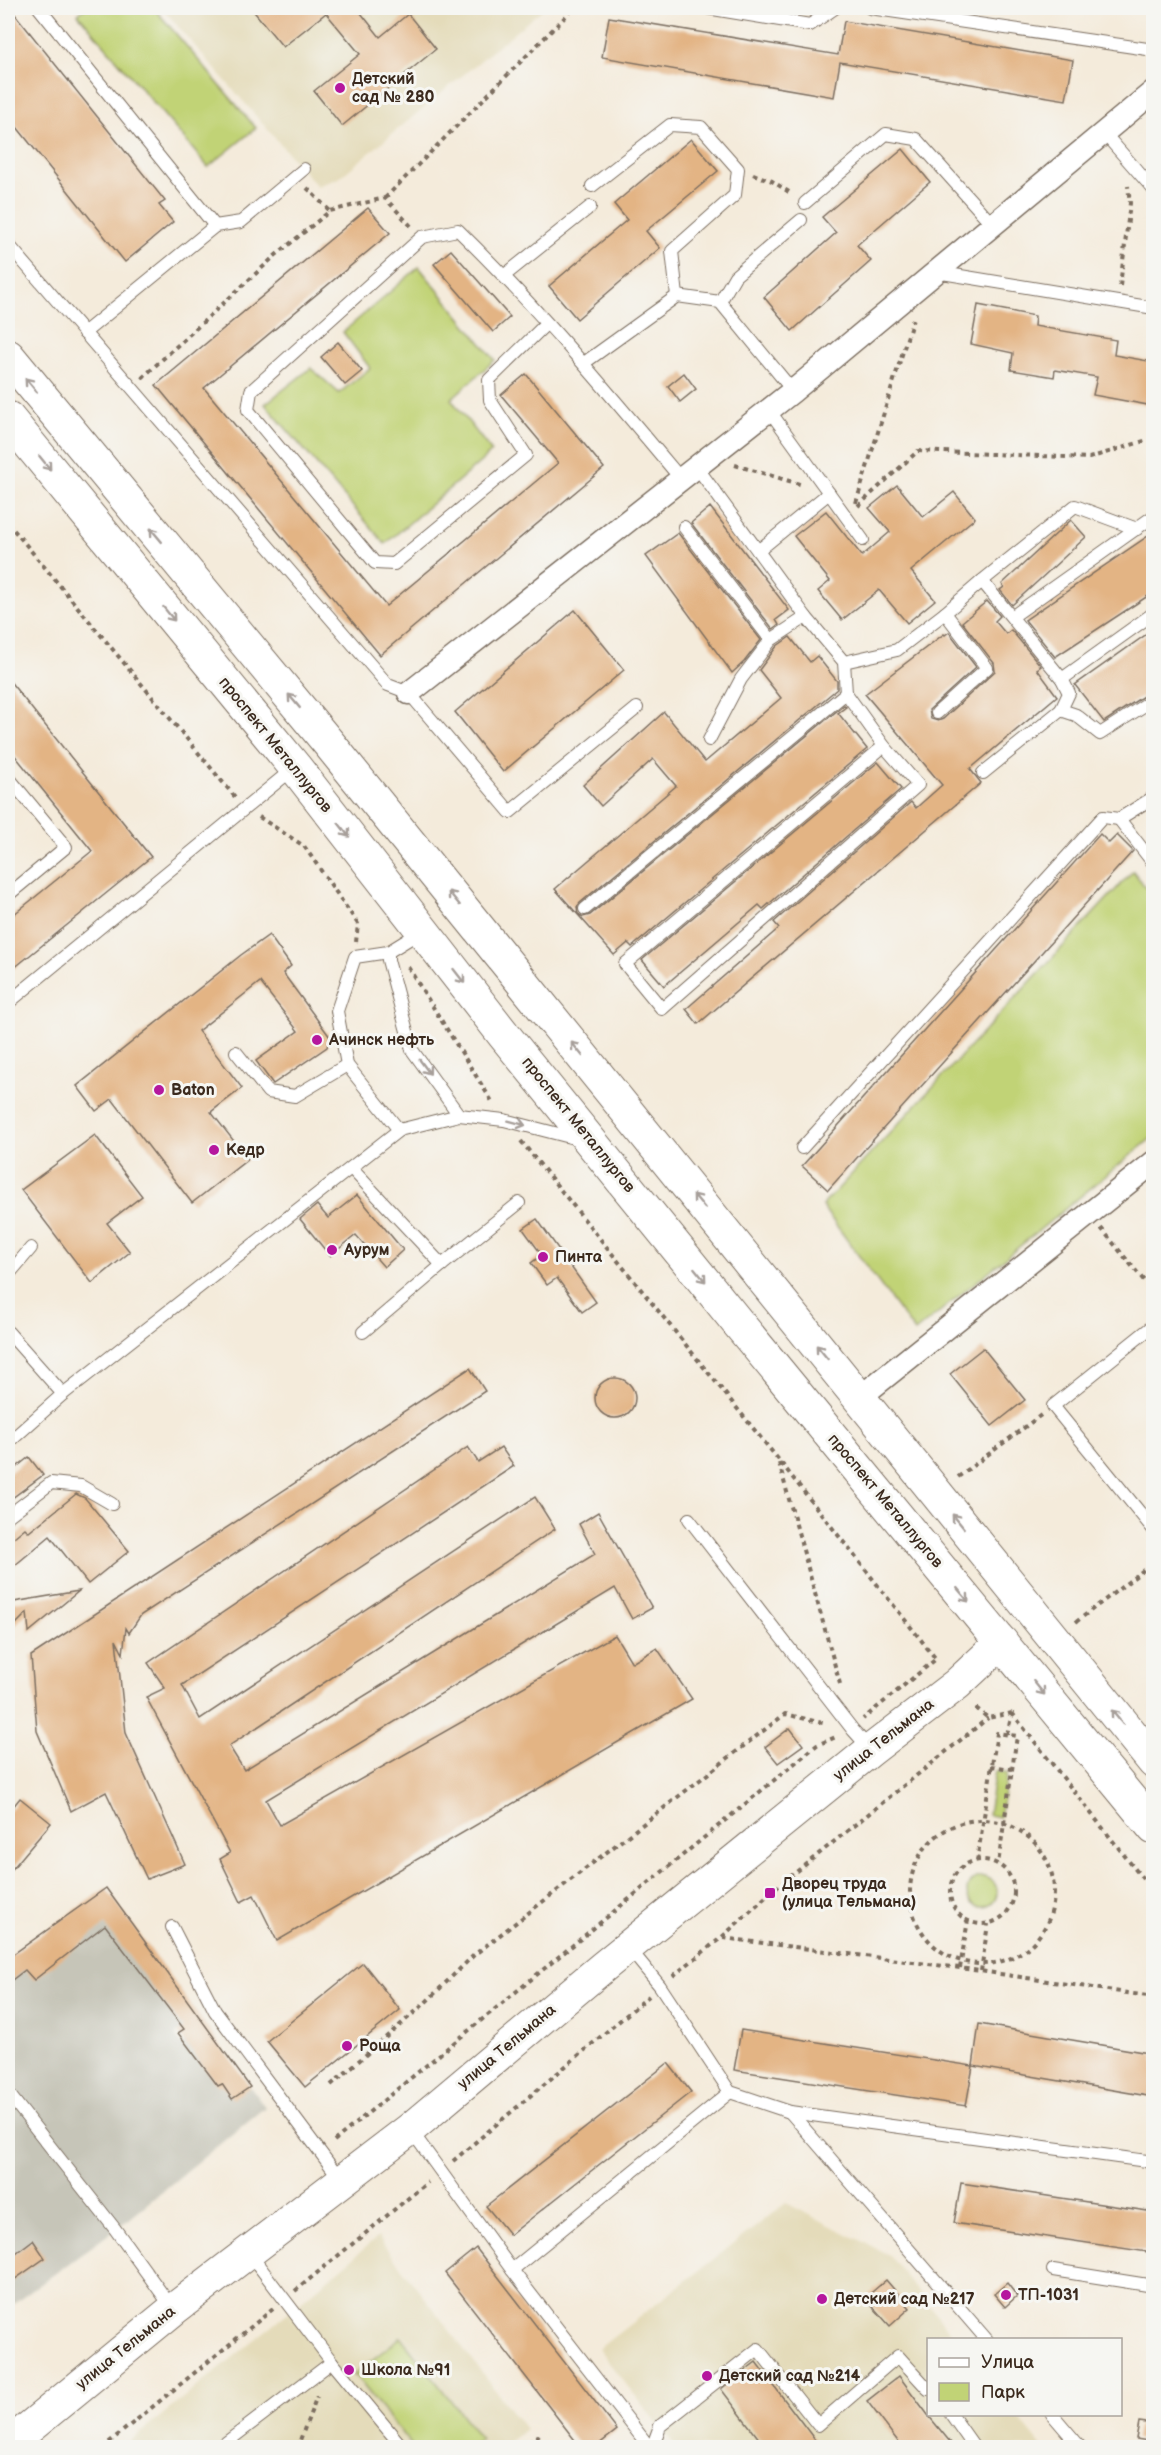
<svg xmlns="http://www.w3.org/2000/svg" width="1161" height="2455" viewBox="0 0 1161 2455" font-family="'Balsamiq Sans',sans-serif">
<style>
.built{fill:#e4dbba}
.industrial{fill:#c6c5b8}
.green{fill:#c1d376;stroke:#7e7e4a;stroke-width:1.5}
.building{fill:#e3b484}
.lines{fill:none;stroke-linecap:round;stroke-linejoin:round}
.service-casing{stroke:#7c6e60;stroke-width:14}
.minor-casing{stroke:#7c6e60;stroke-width:25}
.secondary-casing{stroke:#7c6e60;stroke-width:34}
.primary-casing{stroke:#7c6e60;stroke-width:35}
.path{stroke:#7c6e60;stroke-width:4;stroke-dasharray:4.5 4.5;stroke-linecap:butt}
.service{stroke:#fff;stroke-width:12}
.minor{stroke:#fff;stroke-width:22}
.secondary{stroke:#fff;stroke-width:32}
.primary{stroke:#fff;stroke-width:33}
.oneway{stroke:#a79f9a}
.poi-dot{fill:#b5179e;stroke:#f6f6f2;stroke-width:2}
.labels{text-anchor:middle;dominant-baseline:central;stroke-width:6;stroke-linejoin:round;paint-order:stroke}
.poi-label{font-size:16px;font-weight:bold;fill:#3b2a1e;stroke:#f6f6f2;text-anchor:start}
.street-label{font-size:16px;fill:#3b2a1e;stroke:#f6f6f2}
</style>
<rect width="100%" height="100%" fill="#f6f6f2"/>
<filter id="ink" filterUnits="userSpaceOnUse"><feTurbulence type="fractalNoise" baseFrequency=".0167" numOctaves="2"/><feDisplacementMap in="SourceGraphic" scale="12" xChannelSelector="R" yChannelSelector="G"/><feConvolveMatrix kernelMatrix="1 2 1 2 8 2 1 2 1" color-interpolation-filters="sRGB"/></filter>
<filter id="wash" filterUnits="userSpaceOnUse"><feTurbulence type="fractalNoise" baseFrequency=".008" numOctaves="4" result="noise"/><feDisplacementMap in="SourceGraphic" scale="24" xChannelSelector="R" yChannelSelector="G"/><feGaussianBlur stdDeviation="1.35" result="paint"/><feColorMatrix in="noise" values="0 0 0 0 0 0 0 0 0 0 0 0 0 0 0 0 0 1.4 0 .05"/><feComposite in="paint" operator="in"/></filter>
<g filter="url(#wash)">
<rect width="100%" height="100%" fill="#f4ebdb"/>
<g class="built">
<polygon points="162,8 544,8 339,178 317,186"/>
<polygon points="786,2203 889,2255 956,2339 928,2340 928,2414 1016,2415 1042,2447 676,2447 598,2349"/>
<polygon points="378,2237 525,2429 502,2448 122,2448 291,2310"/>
</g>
<polygon class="industrial" points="105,1925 184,2029 175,2035 181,2044 191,2039 203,2066 218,2086 222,2084 232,2099 250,2087 265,2107 121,2225 8,2308 8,1983 25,1970 34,1980"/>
<g class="green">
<polygon points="86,8 154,8 256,128 208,167 78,14"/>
<polygon points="419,267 495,360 451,399 492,452 385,544 265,404 311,368 339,393 370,368 343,332"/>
<polygon points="1133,871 1153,897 1153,1137 915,1332 822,1206"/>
<polygon points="995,1771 1007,1773 1000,1817 988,1815"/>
<circle cx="982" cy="1892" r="15"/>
<polygon points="401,2337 481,2439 470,2447 413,2447 354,2374"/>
</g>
<g id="blocks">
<g class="building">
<polygon points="8,8 10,8 165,201 159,205 173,222 125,262 8,116"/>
<polygon points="251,8 357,8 380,37 408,14 436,49 342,126 314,91 360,54 326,13 283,47"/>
<polygon points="609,17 838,55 844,21 1073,60 1066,100 840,62 834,97 602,57"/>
<polygon points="691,139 718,171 646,231 660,248 577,319 549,286 627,220 614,204"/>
<polygon points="903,149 930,182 857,245 871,261 792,331 764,297 836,233 822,217"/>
<polygon points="368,208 390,233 204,388 386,606 558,463 501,395 526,374 604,468 380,655 156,385"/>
<polygon points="451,250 510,317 493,332 434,264"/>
<polygon points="978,305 1035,316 1034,326 1116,340 1114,355 1154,362 1148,405 1093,395 1097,377 1055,370 1054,377 1011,370 1013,353 971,344"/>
<polygon points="338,342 362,371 345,385 321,357"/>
<polygon points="684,373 696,389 680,402 668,386"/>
<polygon points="897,485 923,517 954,492 975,518 911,571 935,600 907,623 879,590 842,620 818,591 830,581 794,536 826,511 862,556 890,532 869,508"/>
<polygon points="710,507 789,610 776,620 779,625 773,629 691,523"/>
<polygon points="1071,520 1086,537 1012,605 1000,590 1004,587 1002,584"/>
<polygon points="1154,532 1154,592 1055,657 1025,620"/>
<polygon points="678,533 761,640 744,662 732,673 646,556"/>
<polygon points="987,601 1000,616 995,621 1006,634 1011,630 1041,666 1037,669 1057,696 970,769 981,783 698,1024 686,1009 779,928 774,922 911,802 916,808 942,785 865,694 944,634 945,635 949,632 976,667 929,710 931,719 938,721 943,719 995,671 994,663 962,622"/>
<polygon points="575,610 624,670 503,772 455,712"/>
<polygon points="1154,629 1154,689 1104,722 1075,685"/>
<polygon points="790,637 810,662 817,656 837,681 837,689 580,903 577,907 578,914 583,917 590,915 844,705 846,707 838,713 867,749 632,947 628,943 614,955 555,889 676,786 653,759 601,806 583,785 664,712 705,762 781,698 759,670 777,646"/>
<polygon points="8,679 151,857 8,973 8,919 92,851 8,747"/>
<polygon points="878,762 901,789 763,909 759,905 664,986 642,960"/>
<polygon points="1100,834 1109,843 1117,835 1133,851 828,1190 802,1166"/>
<polygon points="269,935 291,966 283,973 330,1037 327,1047 273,1084 256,1061 298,1031 260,982 198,1031 242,1088 211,1112 248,1159 192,1203 112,1099 96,1111 77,1086 241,955"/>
<polygon points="95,1135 142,1196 107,1223 130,1252 92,1283 21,1190"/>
<polygon points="357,1195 403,1250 384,1267 356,1235 330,1256 300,1219 317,1205 328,1218"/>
<polygon points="537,1219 596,1302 582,1312 557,1278 547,1285 531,1263 542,1255 523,1229"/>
<polygon points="983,1348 1025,1400 992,1426 950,1374"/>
<polygon points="470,1368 485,1391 141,1615 129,1633 126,1628 123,1654 116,1640 126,1733 185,1864 147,1879 106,1792 71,1811 37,1731 31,1656"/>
<circle cx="615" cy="1398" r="20"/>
<polygon points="468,1447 478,1462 501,1447 514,1466 182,1685 200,1719 535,1497 555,1529 229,1746 244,1770 595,1554 579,1524 598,1512 652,1608 632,1619 615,1588 266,1800 280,1825 615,1635 632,1663 657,1648 692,1699 277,1941 254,1895 241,1902 220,1859 230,1853 146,1697 165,1688 148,1663"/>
<polygon points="29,1457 43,1475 8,1501 8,1474"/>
<polygon points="76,1494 85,1498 129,1551 88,1584 50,1536 8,1571 8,1542 25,1528 29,1532"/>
<polygon points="79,1591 29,1632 27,1613 8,1632 8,1603"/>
<polygon points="790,1728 803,1745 778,1763 765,1747"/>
<polygon points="20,1798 51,1823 8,1874 8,1813"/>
<polygon points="106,1888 250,2087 232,2099 222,2084 218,2086 178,2033 184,2029 105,1925 34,1980 25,1970 8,1983 8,1958"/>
<polygon points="363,1963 400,2010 305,2087 267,2041"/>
<polygon points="979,2024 1154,2054 1154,2097 973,2066"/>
<polygon points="741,2030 973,2066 966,2106 734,2070"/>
<polygon points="668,2063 691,2092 510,2235 486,2206"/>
<polygon points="961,2183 1154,2212 1154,2253 954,2223"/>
<polygon points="33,2240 45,2258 8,2284 8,2259"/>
<polygon points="476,2248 617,2430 594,2448 581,2448 445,2273"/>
<polygon points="886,2280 910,2308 890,2326 865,2298"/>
<polygon points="1007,2283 1017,2296 1005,2307 994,2294"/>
<polygon points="756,2362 821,2448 766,2448 721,2389"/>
<polygon points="899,2376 928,2415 955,2448 903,2448 867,2401"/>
<polygon points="1139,2422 1154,2424 1154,2442 1136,2439"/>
</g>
</g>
</g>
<g filter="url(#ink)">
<use href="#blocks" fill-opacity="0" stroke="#7c6e60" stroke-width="1.5"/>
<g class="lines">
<defs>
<g id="service">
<polyline points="39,8 215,226"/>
<polyline points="707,8 810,25 835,8"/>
<polyline points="870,8 1154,50"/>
<polyline points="1104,133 1154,190"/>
<polyline points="592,186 670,125 701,127 738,169 735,195 672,251 677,296"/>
<polyline points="805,203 886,134 916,139 992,224"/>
<polyline points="8,244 388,685 409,693 510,812 637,708"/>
<polyline points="936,272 1154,308"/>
<polyline points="505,275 590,207"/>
<polyline points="720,302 735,276 801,220"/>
<path d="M 547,323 L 489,380 L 490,400 L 526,455 L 394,564 L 375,563 L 248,410 L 251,391 L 422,237 L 458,230 C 538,308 609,393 681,479"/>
<polyline points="84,333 215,226 241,222 304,169"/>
<polyline points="584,363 677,296 720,302 793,391"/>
<polyline points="769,410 829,493"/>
<polyline points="696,466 806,617 844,662 846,693"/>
<polyline points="684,527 771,640"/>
<polyline points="758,551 829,493 863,540"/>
<polyline points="982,581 1075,506 1137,529"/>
<polyline points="1013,616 1154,516"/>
<polyline points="844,662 897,650 945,613"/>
<polyline points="1062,679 1154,613"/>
<polyline points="937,713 987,668 945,613 982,581 1062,679 1069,693 1061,710 1076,715 1100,734 1154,699"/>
<polyline points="709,740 741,679 771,640 806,617"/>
<polyline points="983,773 1061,710"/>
<polyline points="8,777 66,847 8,895"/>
<polyline points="1154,797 1119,819 1154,864"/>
<polyline points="585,909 846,693 884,746 918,785 662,1009 625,964 884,746"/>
<polyline points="422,931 388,952 388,960 412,1050 459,1115"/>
<polyline points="388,952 355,957 337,1011 347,1065 399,1130"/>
<polyline points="8,1003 294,768"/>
<polyline points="236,1052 268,1092 295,1096 347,1065"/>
<polyline points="802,1148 1103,817 1119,819"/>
<polyline points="351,1168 442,1265 363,1332"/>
<polyline points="442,1265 519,1203"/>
<polyline points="8,1275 31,1248"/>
<polyline points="1154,1325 1053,1406 1154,1530"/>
<polyline points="8,1332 63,1394"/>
<polyline points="8,1443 63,1394 399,1130 459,1115 504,1120 578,1139"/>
<polyline points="8,1516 51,1483 81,1486 112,1504"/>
<polyline points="689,1519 853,1730 870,1749"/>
<polyline points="172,1927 215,2011 341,2180"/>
<polyline points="628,1947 660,1986 730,2092 790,2112 1154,2162"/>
<polyline points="8,2093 115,2229 173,2309"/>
<polyline points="790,2112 987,2340"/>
<polyline points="410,2129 512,2270 730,2092"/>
<polyline points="249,2253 332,2362 403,2448"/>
<polyline points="512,2270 650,2448"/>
<polyline points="1053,2270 1154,2286"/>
<polyline points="951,2414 975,2448"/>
<polyline points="1052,2414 1081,2448"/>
<polyline points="219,2448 332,2362"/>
<polyline points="652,2448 660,2426 758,2349 818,2425 898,2356 928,2389"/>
<polyline points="1060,2448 1073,2439"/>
</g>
<g id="minor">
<polyline points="409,693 793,391 1154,91"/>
<polyline points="859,1398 1154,1162"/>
</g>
<polyline id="secondary" points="8,2445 174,2309 410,2129 603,1967 871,1750 957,1684 1002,1642"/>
<g id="primary">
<polyline points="8,356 331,746 1154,1762"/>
<polyline points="8,418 295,767 504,1035 738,1323 1154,1828"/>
</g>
</defs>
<use href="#service" class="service-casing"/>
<use href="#minor" class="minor-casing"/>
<use href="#secondary" class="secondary-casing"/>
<use href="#primary" class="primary-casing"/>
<g class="path">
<polyline points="753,174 772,181 792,194"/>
<polyline points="307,188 330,211"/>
<polyline points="385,198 574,8"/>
<polyline points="1120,286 1130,203 1128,186"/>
<polyline points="142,378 276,255 330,211 385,198 411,226"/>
<polyline points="735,465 803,485"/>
<polyline points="856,503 913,319"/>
<polyline points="858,506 918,451 1089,458 1154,438"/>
<polyline points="8,523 235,797"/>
<polyline points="259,817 304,846 358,924 356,942"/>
<polyline points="408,967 493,1103"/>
<polyline points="521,1141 778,1459 936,1659 863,1719"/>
<polyline points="1101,1228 1154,1293"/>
<polyline points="779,1463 840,1684"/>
<polyline points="958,1477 1041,1415"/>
<polyline points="1076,1622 1154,1562"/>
<polyline points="976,1708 988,1718 1012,1713"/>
<polyline points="1012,1713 1154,1893"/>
<polyline points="1007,1734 1012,1714"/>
<polyline points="991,1766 1012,1769"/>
<circle cx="982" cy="1892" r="72"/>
<circle cx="982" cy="1892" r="32"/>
<polyline points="977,1861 997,1733 1017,1736 998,1864"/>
<polyline points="723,1938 960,1968 1154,1997"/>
<polyline points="960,1968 968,1920"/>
<polyline points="981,1971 988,1924"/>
<polyline points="673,1976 722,1937 770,1893 988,1718"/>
<polyline points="331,2085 423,2005 474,1955 785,1714 827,1724"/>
<polyline points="334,2141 817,1745 838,1736"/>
<polyline points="453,2161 649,1996"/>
<polyline points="295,2291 428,2182"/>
<polyline points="102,2448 273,2309"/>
<polyline points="297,2448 317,2396"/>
<polyline points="521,2448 538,2436 548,2448"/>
</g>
<use href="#service" class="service"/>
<use href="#minor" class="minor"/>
<use href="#secondary" class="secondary"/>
<use href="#primary" class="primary"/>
</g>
<defs><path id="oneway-shaft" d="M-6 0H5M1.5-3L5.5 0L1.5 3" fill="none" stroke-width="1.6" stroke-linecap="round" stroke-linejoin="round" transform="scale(1.5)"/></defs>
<g class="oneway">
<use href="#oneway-shaft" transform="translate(31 385) rotate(-130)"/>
<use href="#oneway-shaft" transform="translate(45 463) rotate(51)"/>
<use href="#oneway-shaft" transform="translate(156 535) rotate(-130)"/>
<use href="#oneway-shaft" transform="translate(169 614) rotate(51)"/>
<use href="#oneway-shaft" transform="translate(294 701) rotate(-130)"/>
<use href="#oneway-shaft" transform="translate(344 830) rotate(52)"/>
<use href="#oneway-shaft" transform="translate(454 898) rotate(-129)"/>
<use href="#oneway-shaft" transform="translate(459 976) rotate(52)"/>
<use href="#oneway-shaft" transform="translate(577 1049) rotate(-129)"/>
<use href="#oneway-shaft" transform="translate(425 1067) rotate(54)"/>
<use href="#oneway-shaft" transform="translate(517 1123) rotate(15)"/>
<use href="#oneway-shaft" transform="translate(699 1201) rotate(-129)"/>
<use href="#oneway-shaft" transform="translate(700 1275) rotate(51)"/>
<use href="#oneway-shaft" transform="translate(822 1352) rotate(-129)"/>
<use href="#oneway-shaft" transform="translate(958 1521) rotate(-129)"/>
<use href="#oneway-shaft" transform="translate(963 1595) rotate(50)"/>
<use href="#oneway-shaft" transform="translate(1039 1688) rotate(51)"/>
<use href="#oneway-shaft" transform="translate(1117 1717) rotate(-129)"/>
</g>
</g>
<g class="poi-dot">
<circle cx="340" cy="88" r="6"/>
<circle cx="317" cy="1040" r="6"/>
<circle cx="159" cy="1090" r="6"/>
<circle cx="214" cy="1150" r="6"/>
<circle cx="332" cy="1250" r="6"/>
<circle cx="543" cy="1257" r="6"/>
<rect x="764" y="1887" width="12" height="12" rx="3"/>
<circle cx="347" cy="2046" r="6"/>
<circle cx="1006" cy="2295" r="6"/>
<circle cx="822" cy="2299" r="6"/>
<circle cx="349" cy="2370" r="6"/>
<circle cx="707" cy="2376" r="6"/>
</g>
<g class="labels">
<g class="poi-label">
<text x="352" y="79">Детский<tspan x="352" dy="18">сад № 280</tspan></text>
<text x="329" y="1040">Ачинск нефть</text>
<text x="171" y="1090">Baton</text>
<text x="226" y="1150">Кедр</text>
<text x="344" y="1250">Аурум</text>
<text x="555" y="1257">Пинта</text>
<text x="782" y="1884">Дворец труда<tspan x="782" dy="18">(улица Тельмана)</tspan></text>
<text x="359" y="2046">Роща</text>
<text x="1018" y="2295">ТП-1031</text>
<text x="834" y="2299">Детский сад №217</text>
<text x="361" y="2370">Школа №91</text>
<text x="719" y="2376">Детский сад №214</text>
</g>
<g class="street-label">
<text transform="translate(275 745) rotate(51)">проспект Металлургов</text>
<text transform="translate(578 1125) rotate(51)">проспект Металлургов</text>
<text transform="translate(885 1501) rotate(50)">проспект Металлургов</text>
<text transform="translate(884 1740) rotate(-38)">улица Тельмана</text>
<text transform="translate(507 2047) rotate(-40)">улица Тельмана</text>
<text transform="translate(126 2348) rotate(-39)">улица Тельмана</text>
</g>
</g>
<rect width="1161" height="2455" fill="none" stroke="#f6f6f2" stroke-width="30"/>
<rect x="927" y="2338" width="195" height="78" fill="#f6f6f2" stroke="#aba49d" stroke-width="1.5"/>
<rect x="939" y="2358" width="30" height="9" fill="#ffffff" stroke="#aba49d" stroke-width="1.5"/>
<text x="981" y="2368" font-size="18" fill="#3b2a1e">Улица</text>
<rect x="939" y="2383" width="30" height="18" fill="#c1d376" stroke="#aba49d" stroke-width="1.5"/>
<text x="981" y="2398" font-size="18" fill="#3b2a1e">Парк</text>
</svg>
